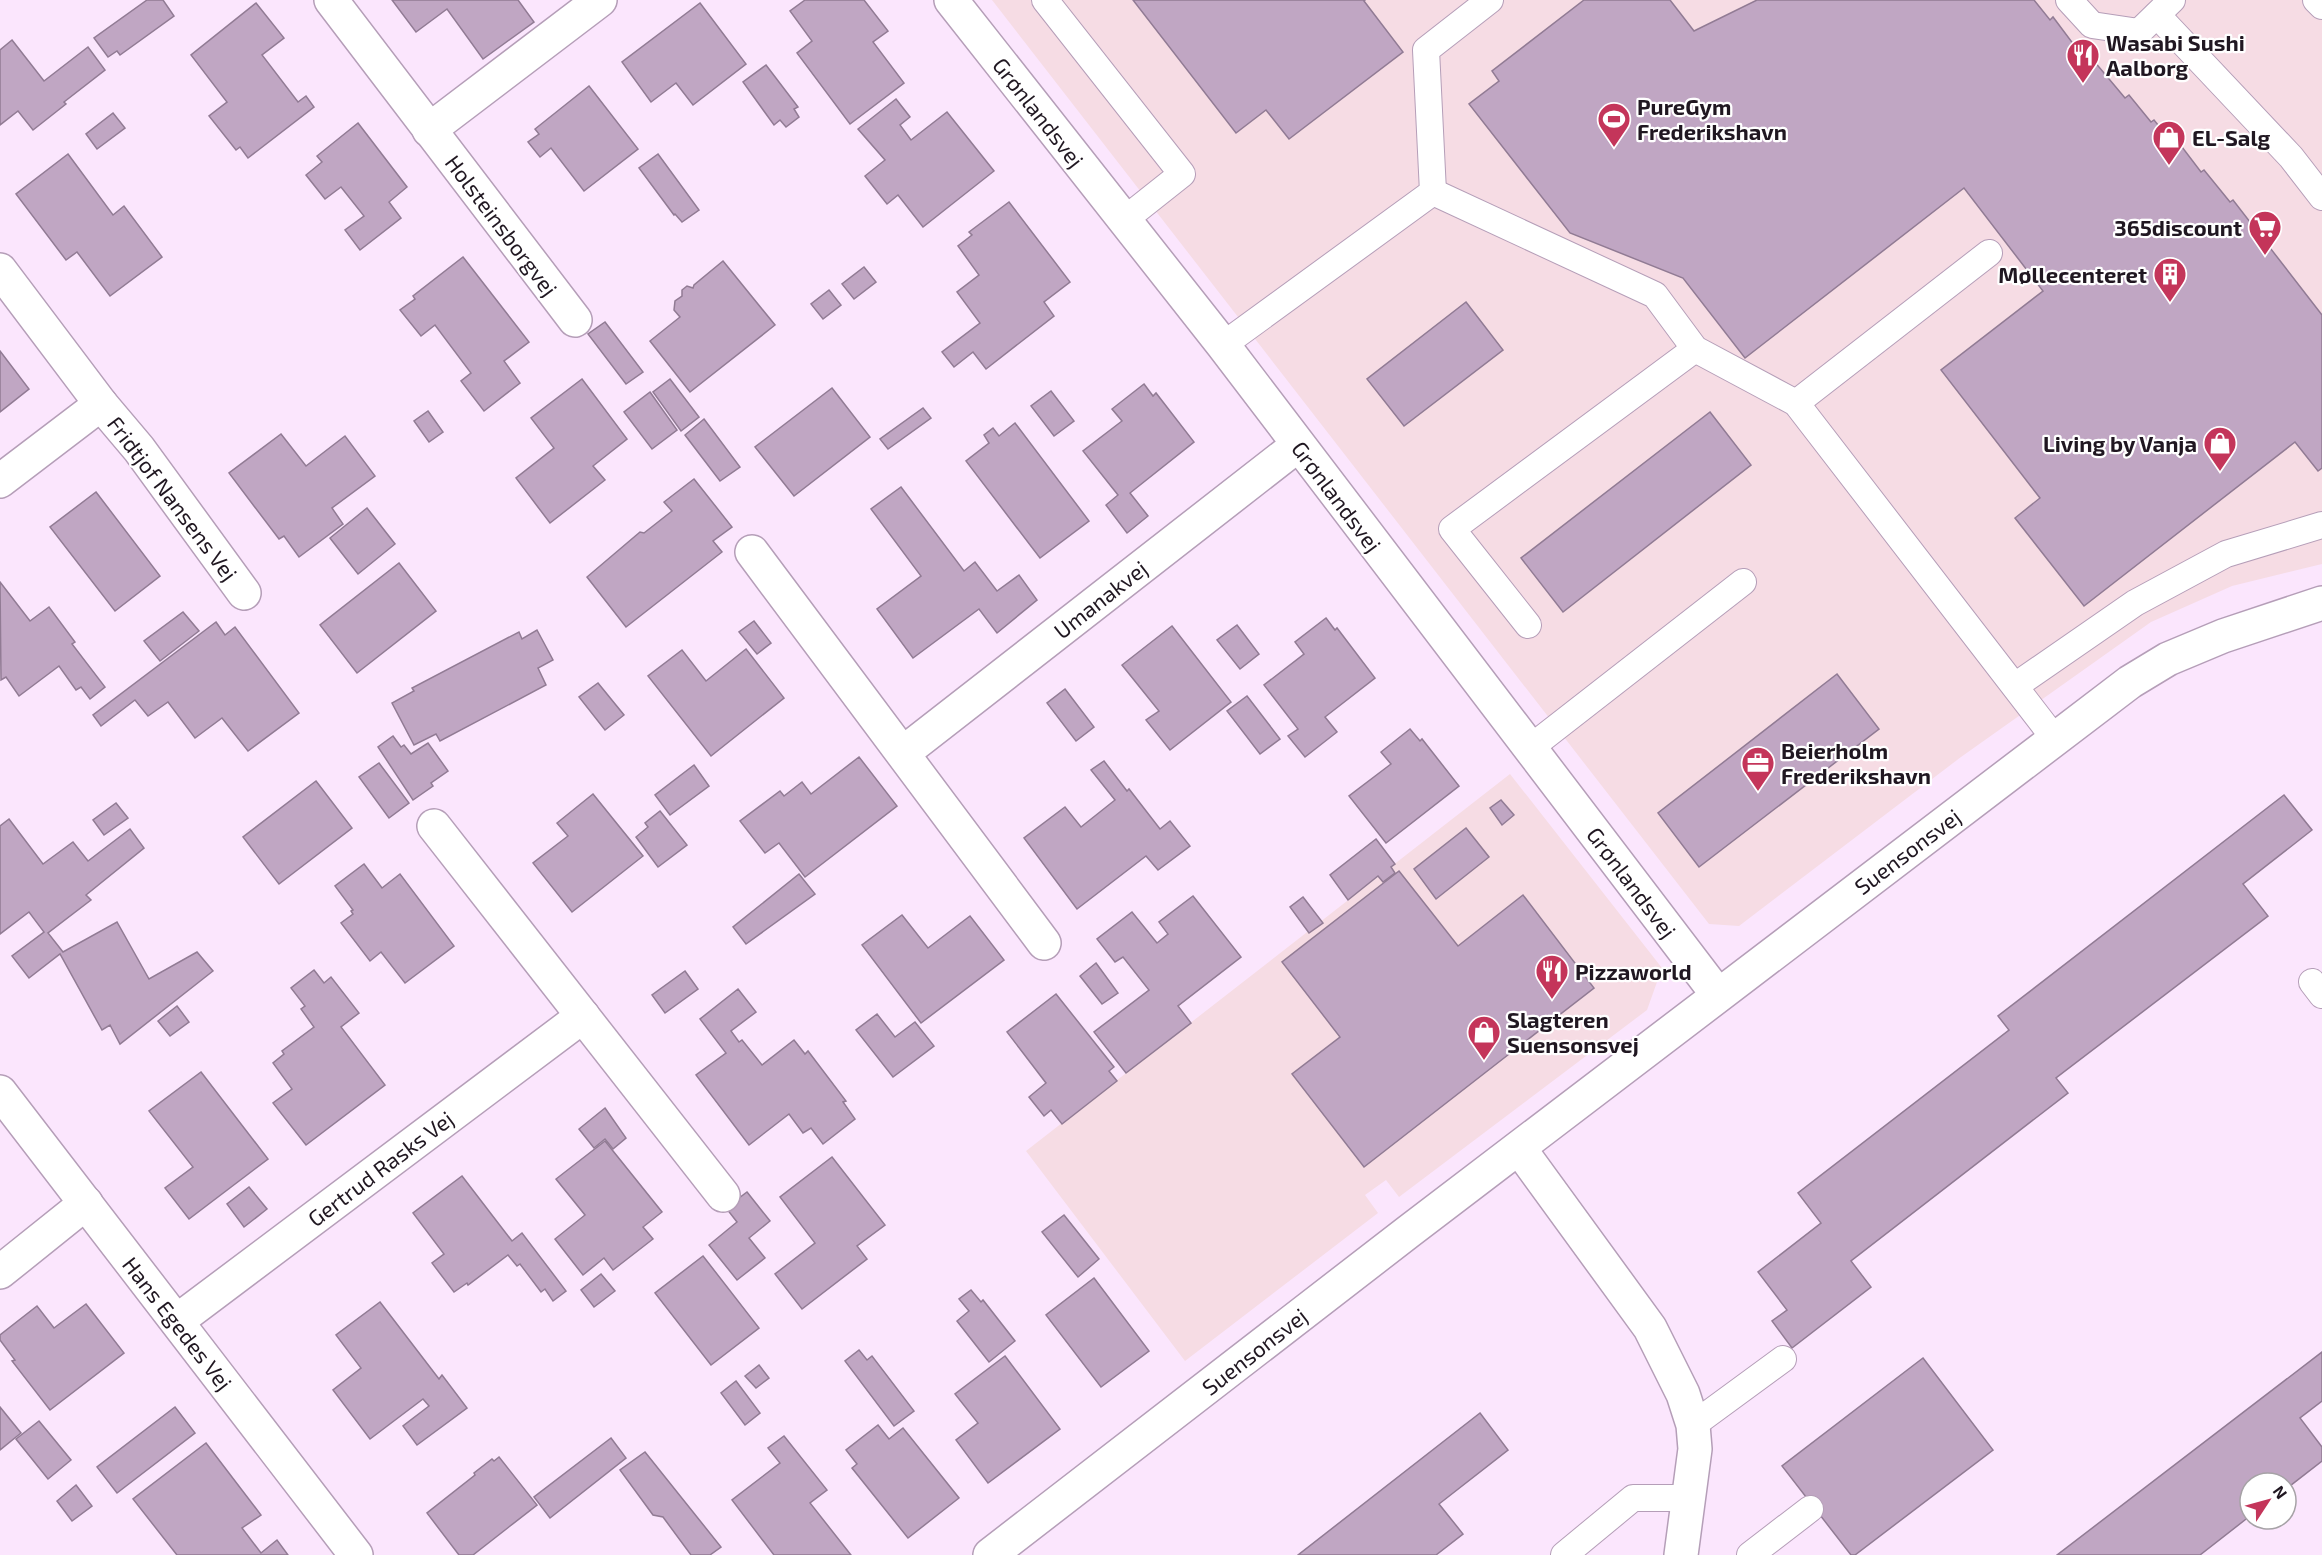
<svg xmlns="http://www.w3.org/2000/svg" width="2322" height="1555" viewBox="0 0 2322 1555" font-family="'Exo 2',sans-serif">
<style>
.commercial{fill:#f6dce4}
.building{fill:#c0a6c3;stroke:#917b94;stroke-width:1.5}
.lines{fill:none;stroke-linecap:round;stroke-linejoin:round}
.service-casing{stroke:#b59eb8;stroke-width:28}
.minor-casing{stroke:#b59eb8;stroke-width:36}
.service{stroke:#fff;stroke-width:26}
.minor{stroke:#fff;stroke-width:33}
.labels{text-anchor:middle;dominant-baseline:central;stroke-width:4.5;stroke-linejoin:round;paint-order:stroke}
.poi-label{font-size:22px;font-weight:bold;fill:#201721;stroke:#fff;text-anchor:start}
.street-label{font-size:22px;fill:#201721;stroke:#fff}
</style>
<rect width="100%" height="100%" fill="#fbe6fd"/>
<g class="commercial">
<polygon points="992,0 2322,0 2322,564 2232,586 2151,622 1961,757 1739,926 1709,924"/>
<polygon points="1510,774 1662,968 1647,1010 1399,1197 1386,1180 1365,1195 1378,1213 1185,1361 1026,1151"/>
</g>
<g class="building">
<polygon points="147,0 163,0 174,16 120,55 117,51 108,57 94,38"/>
<polygon points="392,0 518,0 534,22 483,59 447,9 416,32"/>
<polygon points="805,0 864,0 888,31 873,42 904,83 850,124 797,53 812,41 790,11"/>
<polygon points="1133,0 1365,0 1364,1 1403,52 1289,139 1266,110 1236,133"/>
<polygon points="1584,0 1670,0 1694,31 1757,0 2034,0 2050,20 2053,17 2074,45 2078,42 2125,98 2129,95 2151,122 2154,120 2175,146 2179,143 2201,172 2204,170 2230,202 2233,200 2322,315 2322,468 2318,471 2295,442 2084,606 2015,518 2040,498 1941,370 2043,291 1964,188 1745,358 1683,278 1570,233 1469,104 1499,81 1492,71"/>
<polygon points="256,3 284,38 262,55 298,102 306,96 314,107 248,158 240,147 236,150 209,116 227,102 191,55"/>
<polygon points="700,3 746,64 693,105 676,83 651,102 622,62"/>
<polygon points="12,40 44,81 88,47 105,70 64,102 66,104 33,130 18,111 0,125 0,50"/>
<polygon points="766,65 798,107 794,109 799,117 786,127 780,120 774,125 743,82"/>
<polygon points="589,86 638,149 584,191 551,148 540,157 528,142 539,134 535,129"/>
<polygon points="896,99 910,117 900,125 911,140 947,112 994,171 923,227 898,195 887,204 865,176 885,160 858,129"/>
<polygon points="113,113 125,128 97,149 86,134"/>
<polygon points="358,123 407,187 389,202 401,218 360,250 345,230 364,216 341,187 325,199 306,175 322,162 317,156"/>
<polygon points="68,154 113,215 124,206 162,257 110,296 77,252 66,260 16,194"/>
<polygon points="658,154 699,210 682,222 675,214 674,215 639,168"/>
<polygon points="1009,202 1070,282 1044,302 1054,316 986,369 973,352 954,367 942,352 980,323 957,292 979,275 958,246 972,235 969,232"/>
<polygon points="463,257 529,342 504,361 520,383 484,411 461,381 471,373 435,325 421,336 400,310 415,299 413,296"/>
<polygon points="723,261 775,325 690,392 650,341 680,317 674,310 675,301 682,296 682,290 687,286 693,288 694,285"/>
<polygon points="864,267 876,282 854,299 842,284"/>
<polygon points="829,290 841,305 823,319 811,304"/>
<polygon points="1466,302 1503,350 1404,426 1367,379"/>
<polygon points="605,322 643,372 626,384 588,334"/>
<polygon points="0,351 29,389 0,412"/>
<polygon points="582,379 627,439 593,466 605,480 550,523 516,478 554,448 531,418"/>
<polygon points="670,379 699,417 681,431 653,392"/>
<polygon points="1144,384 1153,396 1156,393 1194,442 1130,493 1148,516 1127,533 1106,505 1118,495 1083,451 1122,421 1112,409"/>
<polygon points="832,388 870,437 794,496 755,447"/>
<polygon points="1051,391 1074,421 1054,436 1031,406"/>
<polygon points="650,392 677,430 652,449 624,412"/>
<polygon points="923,408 931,418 888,449 880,439"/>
<polygon points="428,411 443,432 429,442 414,421"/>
<polygon points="1710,412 1751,465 1563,612 1521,558"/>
<polygon points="704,419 740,467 720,481 685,435"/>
<polygon points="1015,423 1089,521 1040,558 966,461 989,443 984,435 993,428 999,436"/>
<polygon points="281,434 306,466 345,436 375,476 332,508 343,524 299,557 284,536 279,539 229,473"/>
<polygon points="694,479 732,527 713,541 722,552 626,627 587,577 640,532 644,533 672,511 664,502"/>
<polygon points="901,487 964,571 975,562 997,591 1019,575 1037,600 997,633 979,609 913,658 877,609 921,576 871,509"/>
<polygon points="96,492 160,576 115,611 50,527"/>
<polygon points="367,508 395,544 358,574 330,538"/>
<polygon points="399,563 436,611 357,673 320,625"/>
<polygon points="0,582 30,621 49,607 75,642 72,644 105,687 90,699 81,687 76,690 59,666 19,696 6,677 1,680"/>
<polygon points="183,612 199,631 160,661 144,641"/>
<polygon points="1326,618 1335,630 1337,628 1375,678 1325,717 1337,732 1305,757 1288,736 1298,729 1264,685 1304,654 1295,642"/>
<polygon points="754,621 771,643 757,654 739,632"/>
<polygon points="216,622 225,635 235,627 299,713 248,751 222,718 195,738 168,702 148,716 135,700 101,726 93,715"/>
<polygon points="1237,625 1259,654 1240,669 1217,640"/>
<polygon points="1172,626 1231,702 1170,750 1146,720 1159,711 1122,665"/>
<polygon points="537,630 553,660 538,668 546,685 440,741 436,734 414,745 392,703 414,691 412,688 519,632 522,639"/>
<polygon points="746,649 784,698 711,756 648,676 682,650 706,681"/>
<polygon points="1837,674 1879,729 1699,867 1658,813"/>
<polygon points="598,683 624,715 605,730 579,697"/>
<polygon points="1065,689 1094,727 1076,741 1047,703"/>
<polygon points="1247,696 1280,739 1260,754 1227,711"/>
<polygon points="1410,729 1420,741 1422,739 1459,786 1386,843 1349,796 1391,764 1381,752"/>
<polygon points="393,736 401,747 404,745 411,754 428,743 448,771 431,783 433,786 413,800 378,747"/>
<polygon points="859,757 897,806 805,877 779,843 765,853 740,821 780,791 784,796 802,782 811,794"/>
<polygon points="1104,761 1127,791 1129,789 1160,829 1170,821 1190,846 1158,870 1146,856 1077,909 1024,838 1065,807 1081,827 1115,800 1091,770"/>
<polygon points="379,763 409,803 389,818 359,777"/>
<polygon points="694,765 709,786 670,815 655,795"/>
<polygon points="316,781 352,828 279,884 243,837"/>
<polygon points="593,794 643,856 572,912 533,863 568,836 557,823"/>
<polygon points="2284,795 2312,830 2243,884 2268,916 2056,1078 2068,1093 1851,1261 1871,1287 1792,1348 1772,1321 1787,1310 1758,1272 1821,1223 1798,1193 2009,1030 1998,1016"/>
<polygon points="1501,800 1514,815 1502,825 1490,808"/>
<polygon points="116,803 128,818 104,835 93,820"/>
<polygon points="660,811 687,845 658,867 636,837 648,827 645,823"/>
<polygon points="9,819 43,864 73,842 88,861 130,829 144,848 86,895 91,900 48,933 63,952 117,922 149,979 197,952 213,971 120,1044 110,1025 102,1030 60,954 29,978 12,956 44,932 29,912 0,934 0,826"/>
<polygon points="1466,828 1489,857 1436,899 1414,869"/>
<polygon points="1376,839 1395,864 1391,867 1395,873 1383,882 1378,876 1348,900 1330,875"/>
<polygon points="364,864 382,888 400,874 454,946 405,983 381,952 370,961 341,923 353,914 351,911 353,910 335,886"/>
<polygon points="1399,871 1458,946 1523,895 1594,988 1364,1167 1292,1074 1340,1037 1282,962"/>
<polygon points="799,874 815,894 746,944 733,927"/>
<polygon points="1193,896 1241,957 1178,1006 1191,1023 1126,1073 1094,1032 1149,990 1123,957 1115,962 1097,939 1132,912 1157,943 1168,934 1159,922"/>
<polygon points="1303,897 1323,923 1309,933 1290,907"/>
<polygon points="902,915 928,948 970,916 1004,960 921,1023 862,945"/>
<polygon points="1096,963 1118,993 1102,1004 1080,976"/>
<polygon points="314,970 324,983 331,977 359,1013 341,1027 385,1085 306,1145 273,1103 292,1089 273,1063 284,1054 282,1051 314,1027 301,1009 305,1006 291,988"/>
<polygon points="685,971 698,989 665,1013 652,995"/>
<polygon points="738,989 756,1012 731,1031 739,1042 742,1040 762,1065 794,1040 805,1054 808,1051 846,1101 843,1102 855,1119 823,1144 811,1128 803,1133 789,1114 749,1145 696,1075 726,1053 700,1019"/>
<polygon points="1056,994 1114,1067 1109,1071 1117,1081 1062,1124 1051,1110 1044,1116 1029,1097 1046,1083 1007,1032"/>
<polygon points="177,1006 189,1022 170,1036 158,1021"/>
<polygon points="877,1014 895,1037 915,1022 934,1046 893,1077 856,1030"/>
<polygon points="201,1072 268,1159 189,1219 165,1188 193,1167 149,1111"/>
<polygon points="605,1108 626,1138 613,1149 605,1139 594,1148 579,1129"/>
<polygon points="605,1141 662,1212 643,1227 653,1239 613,1270 604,1258 583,1275 555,1239 585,1215 556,1179"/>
<polygon points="832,1157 885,1225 857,1246 867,1259 802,1309 775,1274 815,1243 780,1197"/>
<polygon points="462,1176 512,1241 522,1233 566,1291 553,1301 545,1289 541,1292 520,1264 517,1266 508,1255 468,1285 467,1283 454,1292 432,1263 444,1254 413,1213"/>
<polygon points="249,1187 267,1209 244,1227 227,1204"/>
<polygon points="747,1192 770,1221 749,1238 765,1258 737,1280 709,1245 737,1222 726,1208"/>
<polygon points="1064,1215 1099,1259 1078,1277 1042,1232"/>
<polygon points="703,1256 759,1328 711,1365 655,1293"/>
<polygon points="601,1274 615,1291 594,1307 581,1290"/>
<polygon points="1094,1278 1149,1351 1101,1387 1046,1315"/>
<polygon points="971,1290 981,1302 983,1300 1015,1341 989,1362 957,1321 969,1311 959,1299"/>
<polygon points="380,1302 439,1379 442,1375 467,1408 417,1445 403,1426 429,1406 423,1399 370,1439 333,1390 361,1368 336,1335"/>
<polygon points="86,1304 124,1353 50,1410 12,1361 15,1360 0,1340 0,1335 37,1306 54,1328"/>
<polygon points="859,1350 867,1360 872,1356 914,1411 894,1426 845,1361"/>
<polygon points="2322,1352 2322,1401 2300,1418 2322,1447 2322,1461 2286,1489 2286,1483 2250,1483 2250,1516 2200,1555 2057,1555"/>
<polygon points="1005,1356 1060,1429 988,1483 956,1440 978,1423 955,1394"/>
<polygon points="1923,1358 1993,1450 1855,1555 1851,1555 1782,1466"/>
<polygon points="759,1365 769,1378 756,1388 745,1376"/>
<polygon points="736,1381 760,1413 745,1425 721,1393"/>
<polygon points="0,1407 21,1433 0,1450"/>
<polygon points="175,1407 195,1433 117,1493 97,1467"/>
<polygon points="1480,1413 1508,1450 1439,1504 1463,1534 1436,1555 1298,1555"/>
<polygon points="39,1421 71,1460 48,1479 16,1439"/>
<polygon points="878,1425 889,1439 903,1428 959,1498 908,1538 852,1468 857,1464 846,1450"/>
<polygon points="784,1436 827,1490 810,1503 851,1555 774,1555 732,1500 780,1463 768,1448"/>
<polygon points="611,1438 626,1458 550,1518 534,1497"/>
<polygon points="206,1443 261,1515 242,1528 261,1553 277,1540 288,1555 177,1555 133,1499"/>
<polygon points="645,1452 721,1547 710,1555 691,1555 663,1517 653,1515 620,1470"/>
<polygon points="499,1457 537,1505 473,1555 459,1555 427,1513 475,1475 474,1473 492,1459 494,1461"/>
<polygon points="76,1485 92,1506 72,1521 57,1501"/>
</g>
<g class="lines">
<defs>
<g id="service">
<polyline points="1045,0 1182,174 1124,220"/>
<polyline points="2069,0 2092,25 2139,32 2172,0"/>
<polyline points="2316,0 2322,6"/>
<polyline points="2157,15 2291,157 2322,197"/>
<polyline points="1433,192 1655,295 1695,349 1796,403 2055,739"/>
<polyline points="1223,345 1433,192 1426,50 1490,0"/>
<polyline points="1796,403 1989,253"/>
<polyline points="1528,625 1452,529 1695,349"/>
<polyline points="2015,686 2135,603 2226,554 2322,525"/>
<polyline points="1530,748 1743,582"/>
<polyline points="2312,982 2322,995"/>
<polyline points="1693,1425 1783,1359"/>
<polyline points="1564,1555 1633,1498 1688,1498"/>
<polyline points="1750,1555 1810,1509"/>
</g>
<g id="minor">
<polyline points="331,0 575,320"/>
<polyline points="951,0 1223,345 1718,995"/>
<polyline points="429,130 600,0"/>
<polyline points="0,270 101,404 139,449 244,593"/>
<polyline points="0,481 101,404"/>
<polyline points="752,552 1044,943"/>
<polyline points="903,753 1298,445"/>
<polyline points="434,826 723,1195"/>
<polyline points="0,1092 356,1555"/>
<polyline points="1519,1148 1650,1328 1683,1394 1693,1425 1695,1449 1681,1555"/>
<polyline points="0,1272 86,1203"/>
<polyline points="177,1321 583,1016"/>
<polyline points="990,1555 1408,1232 2130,682 2168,659 2223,636 2322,603"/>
</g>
</defs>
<use href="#service" class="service-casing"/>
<use href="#minor" class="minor-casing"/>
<use href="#service" class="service"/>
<use href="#minor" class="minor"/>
</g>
<defs>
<symbol id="restaurant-pin" viewBox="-11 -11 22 30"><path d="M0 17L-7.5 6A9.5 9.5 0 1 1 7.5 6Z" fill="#c4355a" stroke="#fff"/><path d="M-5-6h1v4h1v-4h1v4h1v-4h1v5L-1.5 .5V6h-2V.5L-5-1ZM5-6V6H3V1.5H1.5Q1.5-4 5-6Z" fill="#fff"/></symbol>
<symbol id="stadium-pin" viewBox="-11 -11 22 30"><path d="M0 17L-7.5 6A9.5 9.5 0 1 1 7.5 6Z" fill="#c4355a" stroke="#fff"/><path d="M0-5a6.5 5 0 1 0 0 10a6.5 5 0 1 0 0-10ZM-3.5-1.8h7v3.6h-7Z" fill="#fff"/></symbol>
<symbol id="shop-pin" viewBox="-11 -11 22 30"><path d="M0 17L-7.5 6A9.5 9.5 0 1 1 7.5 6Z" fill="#c4355a" stroke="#fff"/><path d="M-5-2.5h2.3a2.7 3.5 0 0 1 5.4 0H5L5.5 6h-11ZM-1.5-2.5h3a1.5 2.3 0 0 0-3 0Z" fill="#fff"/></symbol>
<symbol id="supermarket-pin" viewBox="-11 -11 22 30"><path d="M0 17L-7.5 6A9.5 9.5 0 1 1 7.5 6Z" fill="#c4355a" stroke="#fff"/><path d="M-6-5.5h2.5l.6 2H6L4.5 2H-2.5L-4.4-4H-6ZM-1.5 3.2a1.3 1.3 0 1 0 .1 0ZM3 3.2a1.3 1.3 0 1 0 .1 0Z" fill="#fff"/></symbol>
<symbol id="building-pin" viewBox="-11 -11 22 30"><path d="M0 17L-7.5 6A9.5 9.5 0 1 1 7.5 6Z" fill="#c4355a" stroke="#fff"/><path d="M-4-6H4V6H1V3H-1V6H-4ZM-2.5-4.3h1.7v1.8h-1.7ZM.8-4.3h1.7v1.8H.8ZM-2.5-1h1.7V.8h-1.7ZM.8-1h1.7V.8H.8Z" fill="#fff"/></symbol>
<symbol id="office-pin" viewBox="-11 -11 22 30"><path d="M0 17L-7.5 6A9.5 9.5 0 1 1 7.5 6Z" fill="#c4355a" stroke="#fff"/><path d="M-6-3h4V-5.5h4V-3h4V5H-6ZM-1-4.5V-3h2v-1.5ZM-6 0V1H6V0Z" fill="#fff"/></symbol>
</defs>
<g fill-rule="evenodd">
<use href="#restaurant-pin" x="2064" y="36" width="38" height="52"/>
<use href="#stadium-pin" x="1595" y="100" width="38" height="52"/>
<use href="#shop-pin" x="2150" y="118" width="38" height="52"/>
<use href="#supermarket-pin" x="2246" y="208" width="38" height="52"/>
<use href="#building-pin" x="2151" y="255" width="38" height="52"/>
<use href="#shop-pin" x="2201" y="424" width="38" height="52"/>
<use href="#office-pin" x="1739" y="744" width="38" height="52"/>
<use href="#restaurant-pin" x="1533" y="952" width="38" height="52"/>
<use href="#shop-pin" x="1465" y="1013" width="38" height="52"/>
</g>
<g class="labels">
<g class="poi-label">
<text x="2106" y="42">Wasabi Sushi<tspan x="2106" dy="25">Aalborg</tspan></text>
<text x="1637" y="106">PureGym<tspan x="1637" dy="25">Frederikshavn</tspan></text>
<text x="2192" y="137">EL-Salg</text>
<text x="2242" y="227" text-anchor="end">365discount</text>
<text x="2147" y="274" text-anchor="end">Møllecenteret</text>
<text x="2197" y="443" text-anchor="end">Living by Vanja</text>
<text x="1781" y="750">Beierholm<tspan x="1781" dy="25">Frederikshavn</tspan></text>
<text x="1575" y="971">Pizzaworld</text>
<text x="1507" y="1019">Slagteren<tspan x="1507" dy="25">Suensonsvej</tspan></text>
</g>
<g class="street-label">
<text transform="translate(1039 112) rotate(52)">Grønlandsvej</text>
<text transform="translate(502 225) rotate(53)">Holsteinsborgvej</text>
<text transform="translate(1337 496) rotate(53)">Grønlandsvej</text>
<text transform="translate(173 498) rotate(53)">Fridtjof Nansens Vej</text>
<text transform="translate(1100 599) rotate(-38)">Umanakvej</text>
<text transform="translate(1907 851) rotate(-37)">Suensonsvej</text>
<text transform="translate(1632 882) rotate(53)">Grønlandsvej</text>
<text transform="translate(380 1168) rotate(-37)">Gertrud Rasks Vej</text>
<text transform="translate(178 1323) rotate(52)">Hans Egedes Vej</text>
<text transform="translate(1254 1351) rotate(-38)">Suensonsvej</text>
</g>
</g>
<g transform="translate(2268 1501) rotate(54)"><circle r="28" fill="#ffffff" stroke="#a6a2a6" stroke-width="1.5"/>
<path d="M0-4.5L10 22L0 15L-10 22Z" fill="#c4355a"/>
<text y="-9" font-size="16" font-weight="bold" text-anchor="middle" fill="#201721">N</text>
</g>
</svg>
